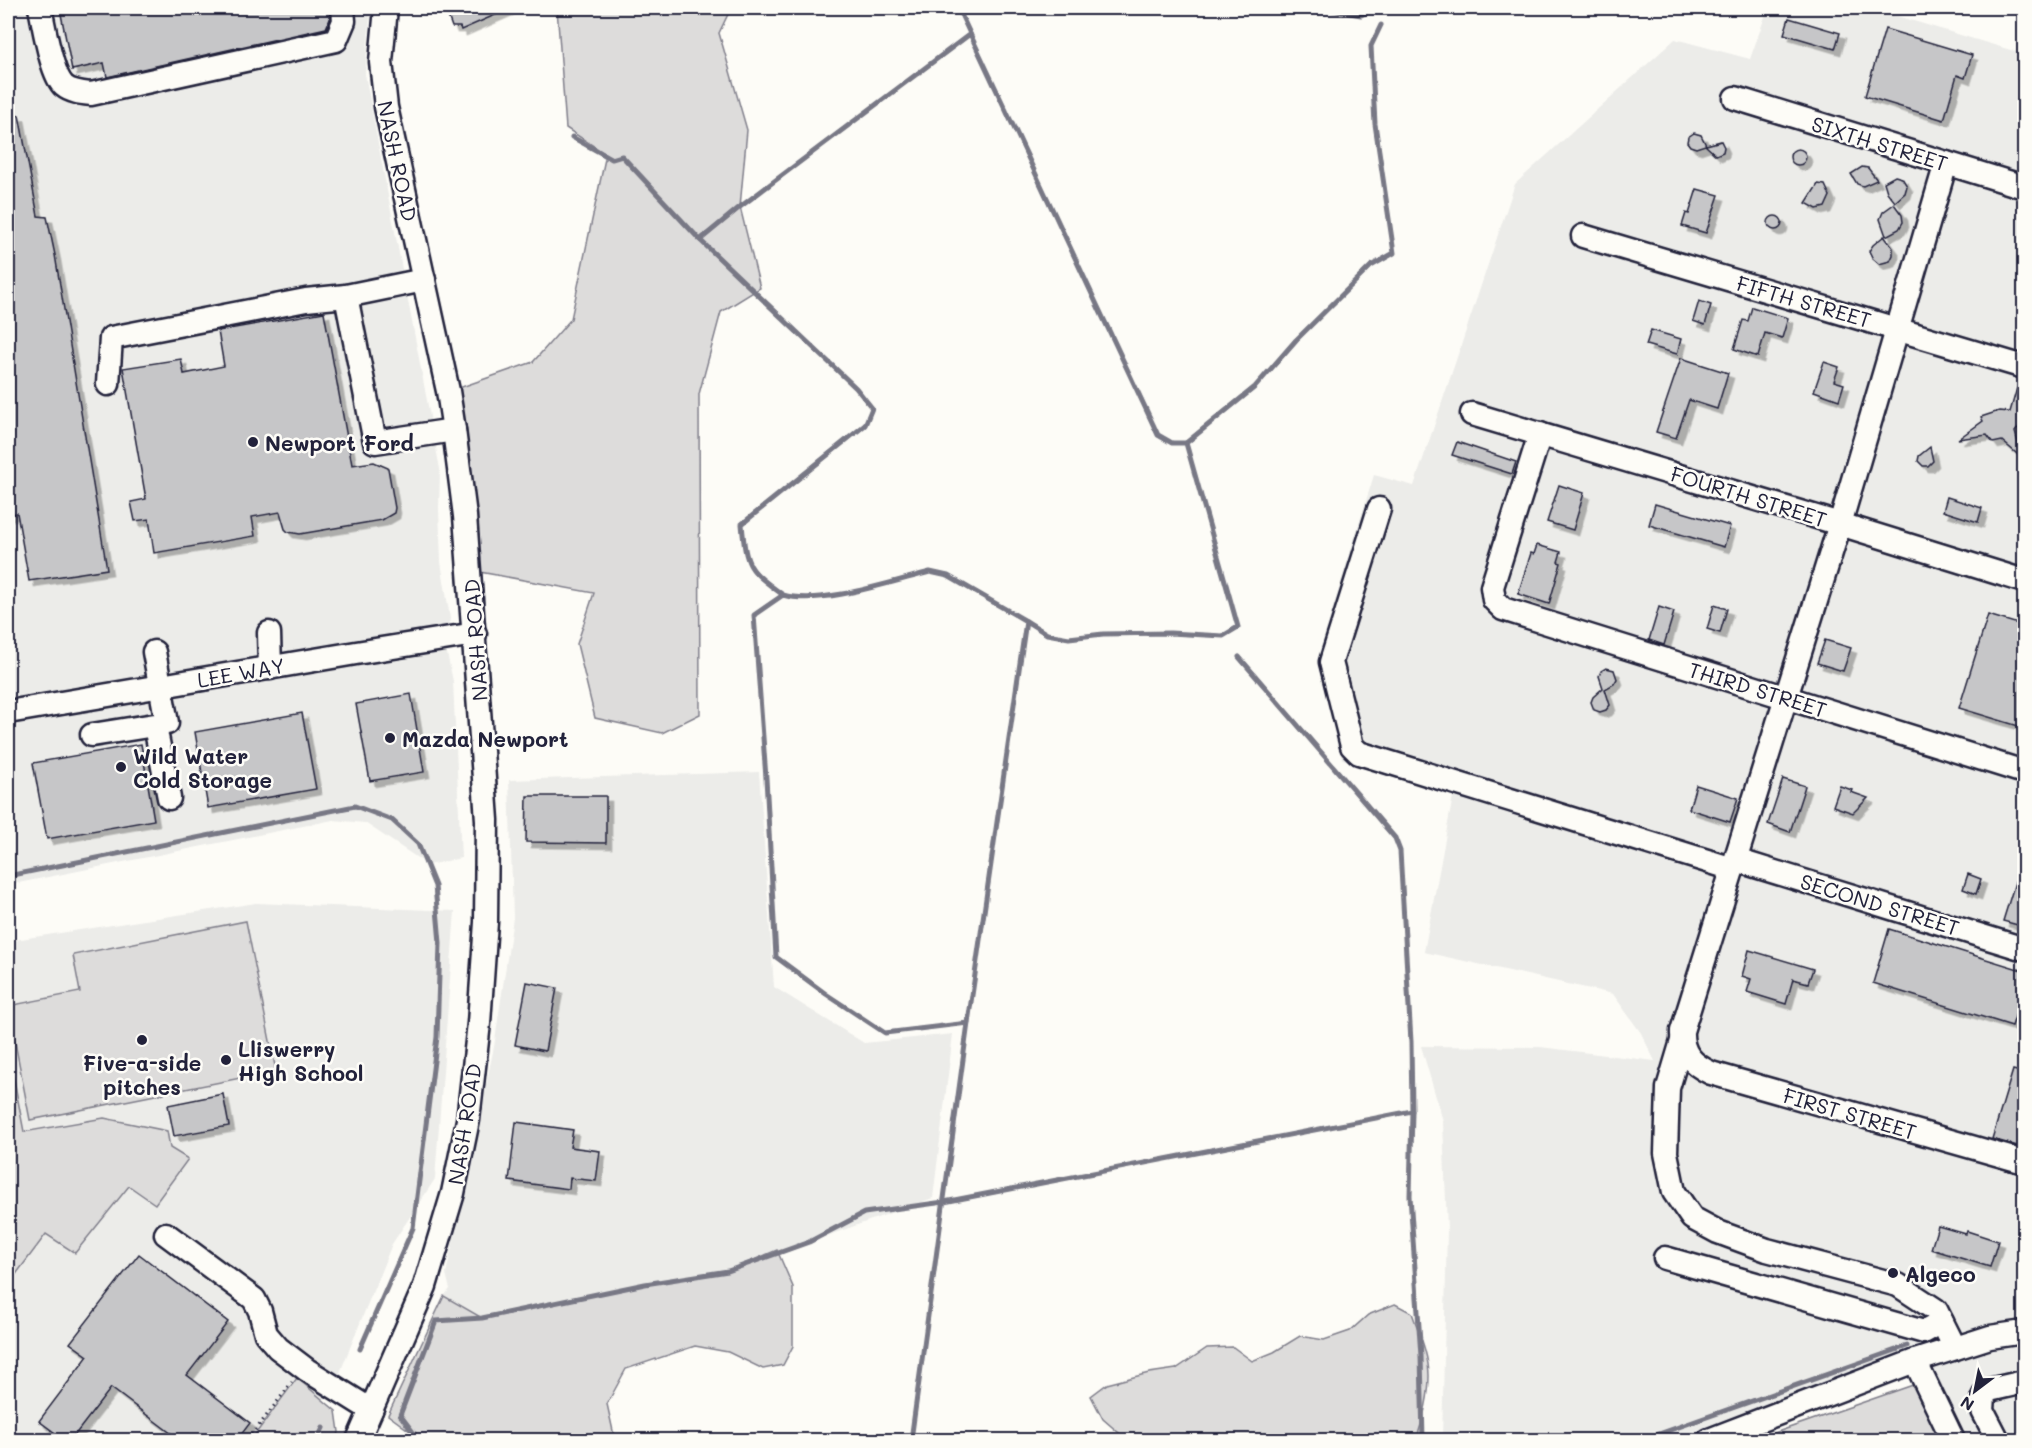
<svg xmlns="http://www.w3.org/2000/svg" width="2032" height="1448" viewBox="0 0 2032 1448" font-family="Mali,sans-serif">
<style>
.built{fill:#ecece9}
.green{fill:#dddcdb;stroke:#807f8b;stroke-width:1.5}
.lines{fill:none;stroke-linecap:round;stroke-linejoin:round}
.stream{stroke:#787885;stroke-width:5}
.building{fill:#c6c6c8;stroke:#22223b;stroke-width:1.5;filter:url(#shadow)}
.minor-casing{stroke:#22223b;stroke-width:27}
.path{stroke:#22223b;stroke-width:3;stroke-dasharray:1.5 4.5;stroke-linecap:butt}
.minor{stroke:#fdfcf7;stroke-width:22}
.poi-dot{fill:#22223b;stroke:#fdfcf7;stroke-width:2}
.labels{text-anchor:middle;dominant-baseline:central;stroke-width:5;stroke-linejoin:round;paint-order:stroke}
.street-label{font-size:21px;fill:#22223b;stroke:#fdfcf7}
.poi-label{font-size:21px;font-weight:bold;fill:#22223b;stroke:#fdfcf7;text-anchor:start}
</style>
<defs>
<filter id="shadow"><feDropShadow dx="5.5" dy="5.5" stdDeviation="0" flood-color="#0004"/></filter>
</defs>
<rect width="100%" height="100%" fill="#fdfcf7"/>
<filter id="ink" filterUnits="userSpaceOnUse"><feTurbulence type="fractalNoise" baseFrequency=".0167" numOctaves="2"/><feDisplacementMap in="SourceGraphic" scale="12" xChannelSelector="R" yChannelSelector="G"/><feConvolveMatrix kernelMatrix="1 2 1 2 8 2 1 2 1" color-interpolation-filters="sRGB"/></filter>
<g filter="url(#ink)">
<g class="built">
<polygon points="8,8 371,8 365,74 440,469 439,509 441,562 450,618 446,649 453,681 461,858 428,865 365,823 333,820 8,885"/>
<polygon points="1768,8 1870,8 2024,54 2024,1322 1964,1334 1905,1353 1677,1440 1442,1440 1447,1230 1443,1121 1421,1046 1540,1047 1655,1061 1641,1033 1613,994 1424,952 1454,791 1342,759 1317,660 1374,475 1414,486 1515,184 1675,39 1750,59"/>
<polygon points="759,772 774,987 864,1043 953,1034 933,1198 728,1271 645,1284 482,1318 444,1296 450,1289 446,1274 494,1047 513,918 509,780"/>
<polygon points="256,903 455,911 435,1179 392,1244 339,1375 323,1401 303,1440 8,1440 8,941"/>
<polygon points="2024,1332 2024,1440 1944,1440 1912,1362"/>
</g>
<g class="green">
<polygon points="557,8 731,8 719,33 747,130 740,207 760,288 721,312 699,394 700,714 662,733 595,718 577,644 594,593 480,572 456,389 533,362 571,319 606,154 566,128"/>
<polygon points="246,921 276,1071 30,1120 8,1006 80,992 73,955"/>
<polygon points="8,1048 24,1132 104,1118 167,1131 170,1148 188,1159 155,1204 129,1186 75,1253 46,1234 8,1285"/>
<polygon points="777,1250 793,1287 793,1346 783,1365 763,1369 728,1352 695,1346 626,1369 607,1404 615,1440 422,1440 388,1415 444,1296 482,1318 645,1284 728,1271"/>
<path d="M 1395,1304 L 1412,1313 C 1419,1333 1429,1355 1429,1376 C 1429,1397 1423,1420 1416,1440 L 1301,1440 L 1285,1437 L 1265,1440 L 1126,1439 L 1103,1419 L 1091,1396 L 1107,1384 L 1149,1373 L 1176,1369 L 1207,1348 L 1233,1347 L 1252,1361 L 1274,1352 L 1300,1336 L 1324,1340 L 1350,1331 L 1368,1315 Z"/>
<polygon points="297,1378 336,1411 339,1432 337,1440 251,1440"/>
<polygon points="1916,1384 1944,1440 1754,1440"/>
</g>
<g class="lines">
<g class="stream">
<polyline points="1322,8 1361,15 1375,8"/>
<path d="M 572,137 L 612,159 L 622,156 L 700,240 L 856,388 L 872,408 L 865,425 L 742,524 C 746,568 748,569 783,595"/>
<polyline points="700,240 740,207 970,34"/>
<polyline points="1186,443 1255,387 1296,340 1371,266 1394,253 1375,124 1371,46 1381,25"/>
<polyline points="8,876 355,806 392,820 418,844 435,886 440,943 437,1037 413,1228 360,1349"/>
<path d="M 968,1023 L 885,1033 L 826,994 L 776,957 L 766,778 L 754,615 L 783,595 C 820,606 891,582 930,572 L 948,576 L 1026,621"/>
<polyline points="1412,1111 1410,1196 1421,1356 1423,1440"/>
<polyline points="317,1440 323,1428"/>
<polyline points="419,1440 400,1415 436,1321 482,1318 645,1284 728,1271 809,1242 864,1213 944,1202 1412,1111 1411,1042 1400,851 1395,838 1239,657"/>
<polyline points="911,1440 968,1023 1026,621 1047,634 1069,638 1103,634 1170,633 1223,636 1238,627 1186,443 1172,443 1158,435 958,8"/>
<polyline points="1642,1440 1907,1346"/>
</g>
</g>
<g class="building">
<polygon points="93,8 329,8 330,19 326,28 107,77 104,63 72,70 61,14"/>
<polygon points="445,8 511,8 461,30 460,27 452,27"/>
<polygon points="1789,18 1840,33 1835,49 1784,34"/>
<polygon points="1885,29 1972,55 1965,78 1957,75 1944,120 1865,96"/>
<polygon points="19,115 38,216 47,217 55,255 107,569 29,581 17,513 8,515 8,117"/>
<polygon points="1694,133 1701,135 1706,145 1721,141 1724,147 1723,152 1716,155 1705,145 1696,148 1690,146 1687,142 1688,137"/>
<circle cx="1798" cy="157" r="8"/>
<polygon points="1862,167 1868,168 1877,180 1863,186 1857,184 1851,174"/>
<polygon points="1895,176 1902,178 1907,186 1905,193 1895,202 1887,192 1884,182"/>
<polygon points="1818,184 1825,185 1830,196 1825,207 1817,209 1806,203"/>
<polygon points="1697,189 1719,195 1706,233 1682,226 1686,213 1689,214"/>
<polygon points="1894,204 1902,215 1903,222 1899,229 1886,236 1880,219 1883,212"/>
<circle cx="1775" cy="223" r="7"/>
<polygon points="1884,236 1893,248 1893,255 1890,261 1879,264 1873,259 1869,251 1873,245"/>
<polygon points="1699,301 1711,305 1705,325 1693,321"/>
<polygon points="1752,307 1788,318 1782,338 1765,333 1758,357 1734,349 1743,320 1748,321"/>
<polygon points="324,312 352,465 374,462 388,468 395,508 394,513 382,520 300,534 288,532 285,529 280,512 252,517 255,536 154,553 149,519 135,521 131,502 146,499 123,368 181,359 184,374 224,366 218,331"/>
<polygon points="1651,330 1681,339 1677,354 1646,345"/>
<polygon points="1681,358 1728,373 1717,409 1689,400 1676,438 1656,432"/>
<polygon points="1824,362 1839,367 1834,381 1844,384 1839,400 1814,391"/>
<polygon points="2017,388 2023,422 2015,432 2022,458 2002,441 1993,443 1987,435 1958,439 1983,421 1981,417 1999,411 2010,412"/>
<polygon points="1457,442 1516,462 1512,474 1452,455"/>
<polygon points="1930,447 1933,461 1928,466 1923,466 1918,461 1919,456"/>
<polygon points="1559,485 1584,493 1573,530 1547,522"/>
<polygon points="1947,497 1982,508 1978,522 1943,511"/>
<polygon points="1655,504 1730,526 1724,547 1649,525"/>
<polygon points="1537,545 1561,552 1558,562 1561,563 1549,604 1518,594 1531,553 1534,554"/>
<polygon points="1714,605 1727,609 1720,633 1707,629"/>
<polygon points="1659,607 1674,612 1664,645 1649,640"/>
<polygon points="1988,615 2025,626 2025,728 1959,708"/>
<polygon points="1825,640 1851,648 1843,671 1817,663"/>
<polygon points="1606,668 1614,670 1617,679 1614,684 1605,689 1610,705 1606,710 1600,712 1594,710 1591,702 1593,697 1603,688 1599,676 1601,671"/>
<polygon points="411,694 424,772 370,781 356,704"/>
<polygon points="302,713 316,789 208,808 195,732"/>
<polygon points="141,744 154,820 47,839 33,763"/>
<polygon points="1783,779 1805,786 1790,832 1768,824"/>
<polygon points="1696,785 1738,798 1730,822 1689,809"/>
<polygon points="1840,786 1852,790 1851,792 1868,798 1853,813 1833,806"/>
<polygon points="527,796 606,796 606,843 526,842"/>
<polygon points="2021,863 2025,863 2025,927 2003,921"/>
<polygon points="1968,874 1981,879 1976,894 1963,889"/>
<polygon points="1889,929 2025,971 2025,985 2012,1026 1873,983"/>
<polygon points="1749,950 1813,969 1808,983 1793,979 1786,1004 1747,992 1751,979 1742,976"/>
<polygon points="527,982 557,988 545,1051 515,1045"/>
<polygon points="2013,1070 2025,1073 2025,1148 1992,1139"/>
<polygon points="223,1094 229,1126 174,1136 168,1105"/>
<polygon points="516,1122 573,1130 570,1147 600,1151 596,1181 570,1178 569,1189 509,1181"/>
<polygon points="1938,1226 1966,1234 1967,1231 1998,1241 1990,1267 1931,1249"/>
<polygon points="139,1254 228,1322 187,1375 250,1423 237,1440 180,1440 111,1388 71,1440 50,1440 55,1433 39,1421 88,1356 70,1343"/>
</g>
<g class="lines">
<defs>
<g id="minor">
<path d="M 40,8 C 44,25 51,74 64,86 C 71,92 82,93 91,94 L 336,40 L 344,21 L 343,8"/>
<polyline points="1735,98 2024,187"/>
<path d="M 1946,163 L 1840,524 L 1682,1031 C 1681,1053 1692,1064 1711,1073 L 2024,1162"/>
<polyline points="1583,236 2024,367"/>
<polyline points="346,296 375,442 454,430"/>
<polyline points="108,384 111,338 306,300 346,296 424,280"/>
<polyline points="1472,414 1840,524 2024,581"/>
<polyline points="1540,434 1492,587 1494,600 1503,609 2024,772"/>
<polyline points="1379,509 1331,662 1352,746 1359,753 1733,869"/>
<polyline points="269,633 270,668"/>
<polyline points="8,712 356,653 475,634"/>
<polyline points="155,726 169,798"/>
<polyline points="92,735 167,723 154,652"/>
<polyline points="1736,860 2024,949"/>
<polyline points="1682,1041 1668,1088 1666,1153 1674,1192 1692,1218 1718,1232 1767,1250 1898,1285 1936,1310 1955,1348"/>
<polyline points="166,1234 254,1299 260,1311 266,1334 278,1348 307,1370 371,1410"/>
<polyline points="1665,1258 1924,1332 1942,1322"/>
<polyline points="1915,1361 1953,1440"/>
<polyline points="358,1440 425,1286 453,1193 468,1120 479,1023 486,922 487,820 465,516 454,430 448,391 386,107 381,62 386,8"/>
<polyline points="1709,1440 1912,1362 1990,1337 2024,1332"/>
<polyline points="1998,1440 1983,1411 1984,1395 1989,1390 2024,1382"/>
</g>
</defs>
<use href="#minor" class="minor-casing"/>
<polyline class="path" points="248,1440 292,1382"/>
<use href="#minor" class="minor"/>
</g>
</g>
<g class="poi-dot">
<circle cx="253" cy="442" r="6"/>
<circle cx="390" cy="738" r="6"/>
<circle cx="121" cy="767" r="6"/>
<circle cx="142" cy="1040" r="6"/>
<circle cx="226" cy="1060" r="6"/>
<circle cx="1893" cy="1273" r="6"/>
</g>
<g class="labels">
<g class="street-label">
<text transform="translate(1880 143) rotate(17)">SIXTH STREET</text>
<text transform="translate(398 161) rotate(78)">NASH ROAD</text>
<text transform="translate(1804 301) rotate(16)">FIFTH STREET</text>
<text transform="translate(1749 496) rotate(17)">FOURTH STREET</text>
<text transform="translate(475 640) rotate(-94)">NASH ROAD</text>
<text transform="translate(241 672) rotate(-10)">LEE WAY</text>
<text transform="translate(1758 689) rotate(17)">THIRD STREET</text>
<text transform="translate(1880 904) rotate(17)">SECOND STREET</text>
<text transform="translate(1850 1113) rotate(16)">FIRST STREET</text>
<text transform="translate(464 1124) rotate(-81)">NASH ROAD</text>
</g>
<g class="poi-label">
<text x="265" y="442">Newport Ford</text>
<text x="402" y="738">Mazda Newport</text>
<text x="133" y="755">Wild Water<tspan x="133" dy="24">Cold Storage</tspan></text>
<text x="238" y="1048">Lliswerry<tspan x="238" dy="24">High School</tspan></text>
<text x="142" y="1062" text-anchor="middle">Five-a-side<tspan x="142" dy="24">pitches</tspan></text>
<text x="1905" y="1273">Algeco</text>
</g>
</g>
<rect width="2032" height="1448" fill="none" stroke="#fdfcf7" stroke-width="30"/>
<rect x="15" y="15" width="2002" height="1418" fill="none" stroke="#22223b" stroke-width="2" filter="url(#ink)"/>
<g transform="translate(1975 1391) rotate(212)" stroke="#fdfcf7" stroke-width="4.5" paint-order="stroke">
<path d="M0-4.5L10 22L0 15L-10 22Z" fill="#22223b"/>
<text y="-9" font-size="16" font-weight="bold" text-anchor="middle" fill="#22223b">N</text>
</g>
</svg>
